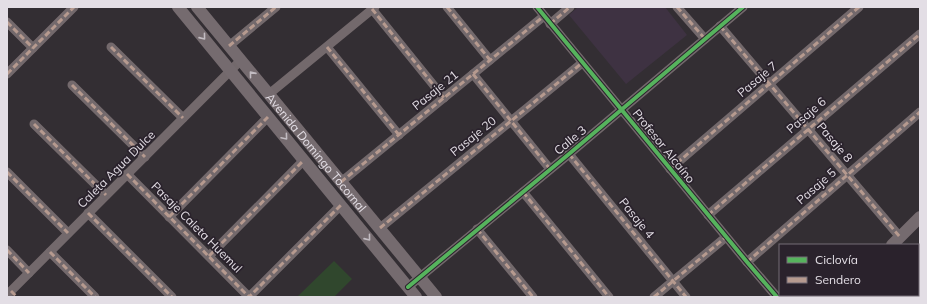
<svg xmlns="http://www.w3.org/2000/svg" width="927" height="304" viewBox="0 0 927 304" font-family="Mulish,sans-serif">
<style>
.built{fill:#3e3242}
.green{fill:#30472d}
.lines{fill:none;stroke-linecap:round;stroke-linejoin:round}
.minor{stroke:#73696c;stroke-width:9}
.secondary{stroke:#756b6f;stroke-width:12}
.quiet{stroke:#b69a8f;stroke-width:3;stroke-dasharray:6 3;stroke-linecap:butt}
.cycleway-casing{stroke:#2a222c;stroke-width:6}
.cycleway{stroke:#56b35d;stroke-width:4}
.oneway{stroke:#c2bcc2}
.labels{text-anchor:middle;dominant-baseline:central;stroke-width:3.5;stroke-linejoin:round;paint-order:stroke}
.street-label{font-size:12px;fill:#e3dee5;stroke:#2a222c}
</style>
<rect width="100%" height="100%" fill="#332e33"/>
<polygon class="built" points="578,7 665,7 687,35 626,84 569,15"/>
<polygon class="green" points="334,261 352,279 334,297 297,297"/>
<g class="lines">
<g class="minor">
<polyline points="447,7 490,60"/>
<polyline points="537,7 747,262 777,297"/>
<polyline points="677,7 705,39"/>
<polyline points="372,9 444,98"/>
<polyline points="7,22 33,48"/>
<polyline points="550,24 570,7"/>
<polyline points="720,26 900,237"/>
<polyline points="229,46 276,7"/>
<polyline points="111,47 183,118"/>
<polyline points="327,47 399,135"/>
<polyline points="7,74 74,7"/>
<polyline points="473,74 550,169"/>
<polyline points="72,85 145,157"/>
<polyline points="269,94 375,7"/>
<polyline points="34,124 106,195"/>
<polyline points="569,154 686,297"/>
<polyline points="670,169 859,7"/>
<polyline points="7,172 68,233"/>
<polyline points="127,174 249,297 341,205"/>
<polyline points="341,182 544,16"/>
<polyline points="523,192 609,297"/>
<polyline points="88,213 172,297"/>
<polyline points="708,215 920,34"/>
<polyline points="169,217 268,117"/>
<polyline points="380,228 582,63"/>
<polyline points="477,229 533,297"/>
<polyline points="7,250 29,273"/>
<polyline points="50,252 95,297"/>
<polyline points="209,256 304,160"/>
<polyline points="747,262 920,112"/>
<polyline points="408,287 569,154 743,7"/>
<polyline points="918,293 920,295"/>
<polyline points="7,295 241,60"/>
<polyline points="654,297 726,237"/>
</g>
<g class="secondary">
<polyline points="178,7 416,297"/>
<path id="s1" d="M 197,7 L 436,297"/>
<polyline points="892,245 920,217"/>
<polyline points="838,297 840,295"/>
</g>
<g class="quiet">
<polyline points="447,7 490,60"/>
<polyline points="677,7 705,39"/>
<polyline points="372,9 444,98"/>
<polyline points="7,22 33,48"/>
<polyline points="550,24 570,7"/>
<polyline points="720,26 900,237"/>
<polyline points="229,46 276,7"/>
<polyline points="111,47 183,118"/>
<polyline points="327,47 399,135"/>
<polyline points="7,74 74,7"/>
<polyline points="473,74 550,169"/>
<polyline points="72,85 145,157"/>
<polyline points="34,124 106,195"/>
<polyline points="569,154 686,297"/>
<polyline points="670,169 859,7"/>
<polyline points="7,172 68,233"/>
<polyline points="127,174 249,297 341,205"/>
<polyline points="341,182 544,16"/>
<polyline points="523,192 609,297"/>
<polyline points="88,213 172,297"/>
<polyline points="708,215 920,34"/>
<polyline points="169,217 268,117"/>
<polyline points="380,228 582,63"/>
<polyline points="477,229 533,297"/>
<polyline points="7,250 29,273"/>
<polyline points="50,252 95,297"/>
<polyline points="209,256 304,160"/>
<polyline points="747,262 920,112"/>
<polyline points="11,291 17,297"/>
<polyline points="918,293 920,295"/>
<polyline points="654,297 726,237"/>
</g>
<defs>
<g id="cycleway">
<polyline points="537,7 747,262 777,297"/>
<polyline points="408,287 569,154 743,7"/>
</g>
</defs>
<use href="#cycleway" class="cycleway-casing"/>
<use href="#cycleway" class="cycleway"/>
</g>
<defs><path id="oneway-chevron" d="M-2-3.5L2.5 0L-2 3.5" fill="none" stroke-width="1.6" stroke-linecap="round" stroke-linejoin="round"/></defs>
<g class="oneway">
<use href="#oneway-chevron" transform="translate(203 37) rotate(51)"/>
<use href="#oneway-chevron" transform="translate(252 74) rotate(-129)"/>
<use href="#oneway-chevron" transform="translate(285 137) rotate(50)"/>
<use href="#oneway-chevron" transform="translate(368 238) rotate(51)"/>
</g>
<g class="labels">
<g class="street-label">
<text transform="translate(757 79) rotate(-40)">Pasaje 7</text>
<text transform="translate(435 90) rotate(-39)">Pasaje 21</text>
<text transform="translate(806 115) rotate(-41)">Pasaje 6</text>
<text transform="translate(473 136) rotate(-39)">Pasaje 20</text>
<text transform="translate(570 140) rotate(-40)">Calle 3</text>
<text transform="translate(835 142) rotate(50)">Pasaje 8</text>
<text transform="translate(664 146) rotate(51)">Profesor Alcaíno</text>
<text stroke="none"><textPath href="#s1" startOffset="188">Avenida Domingo Tocornal</textPath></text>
<text transform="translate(116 169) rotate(-45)">Caleta Agua Dulce</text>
<text transform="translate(816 186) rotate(-41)">Pasaje 5</text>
<text transform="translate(637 218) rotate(51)">Pasaje 4</text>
<text transform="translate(197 227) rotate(45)">Pasaje Caleta Huemul</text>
</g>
</g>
<rect width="927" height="304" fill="none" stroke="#e3dee5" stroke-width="16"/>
<rect x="779" y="244" width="140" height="52" fill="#2a222c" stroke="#746d76"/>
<rect x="787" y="257" width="20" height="6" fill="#56b35d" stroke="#746d76"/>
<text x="815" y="264" font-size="12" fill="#e3dee5">Ciclovía</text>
<rect x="787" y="277" width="20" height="6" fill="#b69a8f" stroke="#746d76"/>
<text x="815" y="284" font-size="12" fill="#e3dee5">Sendero</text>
</svg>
